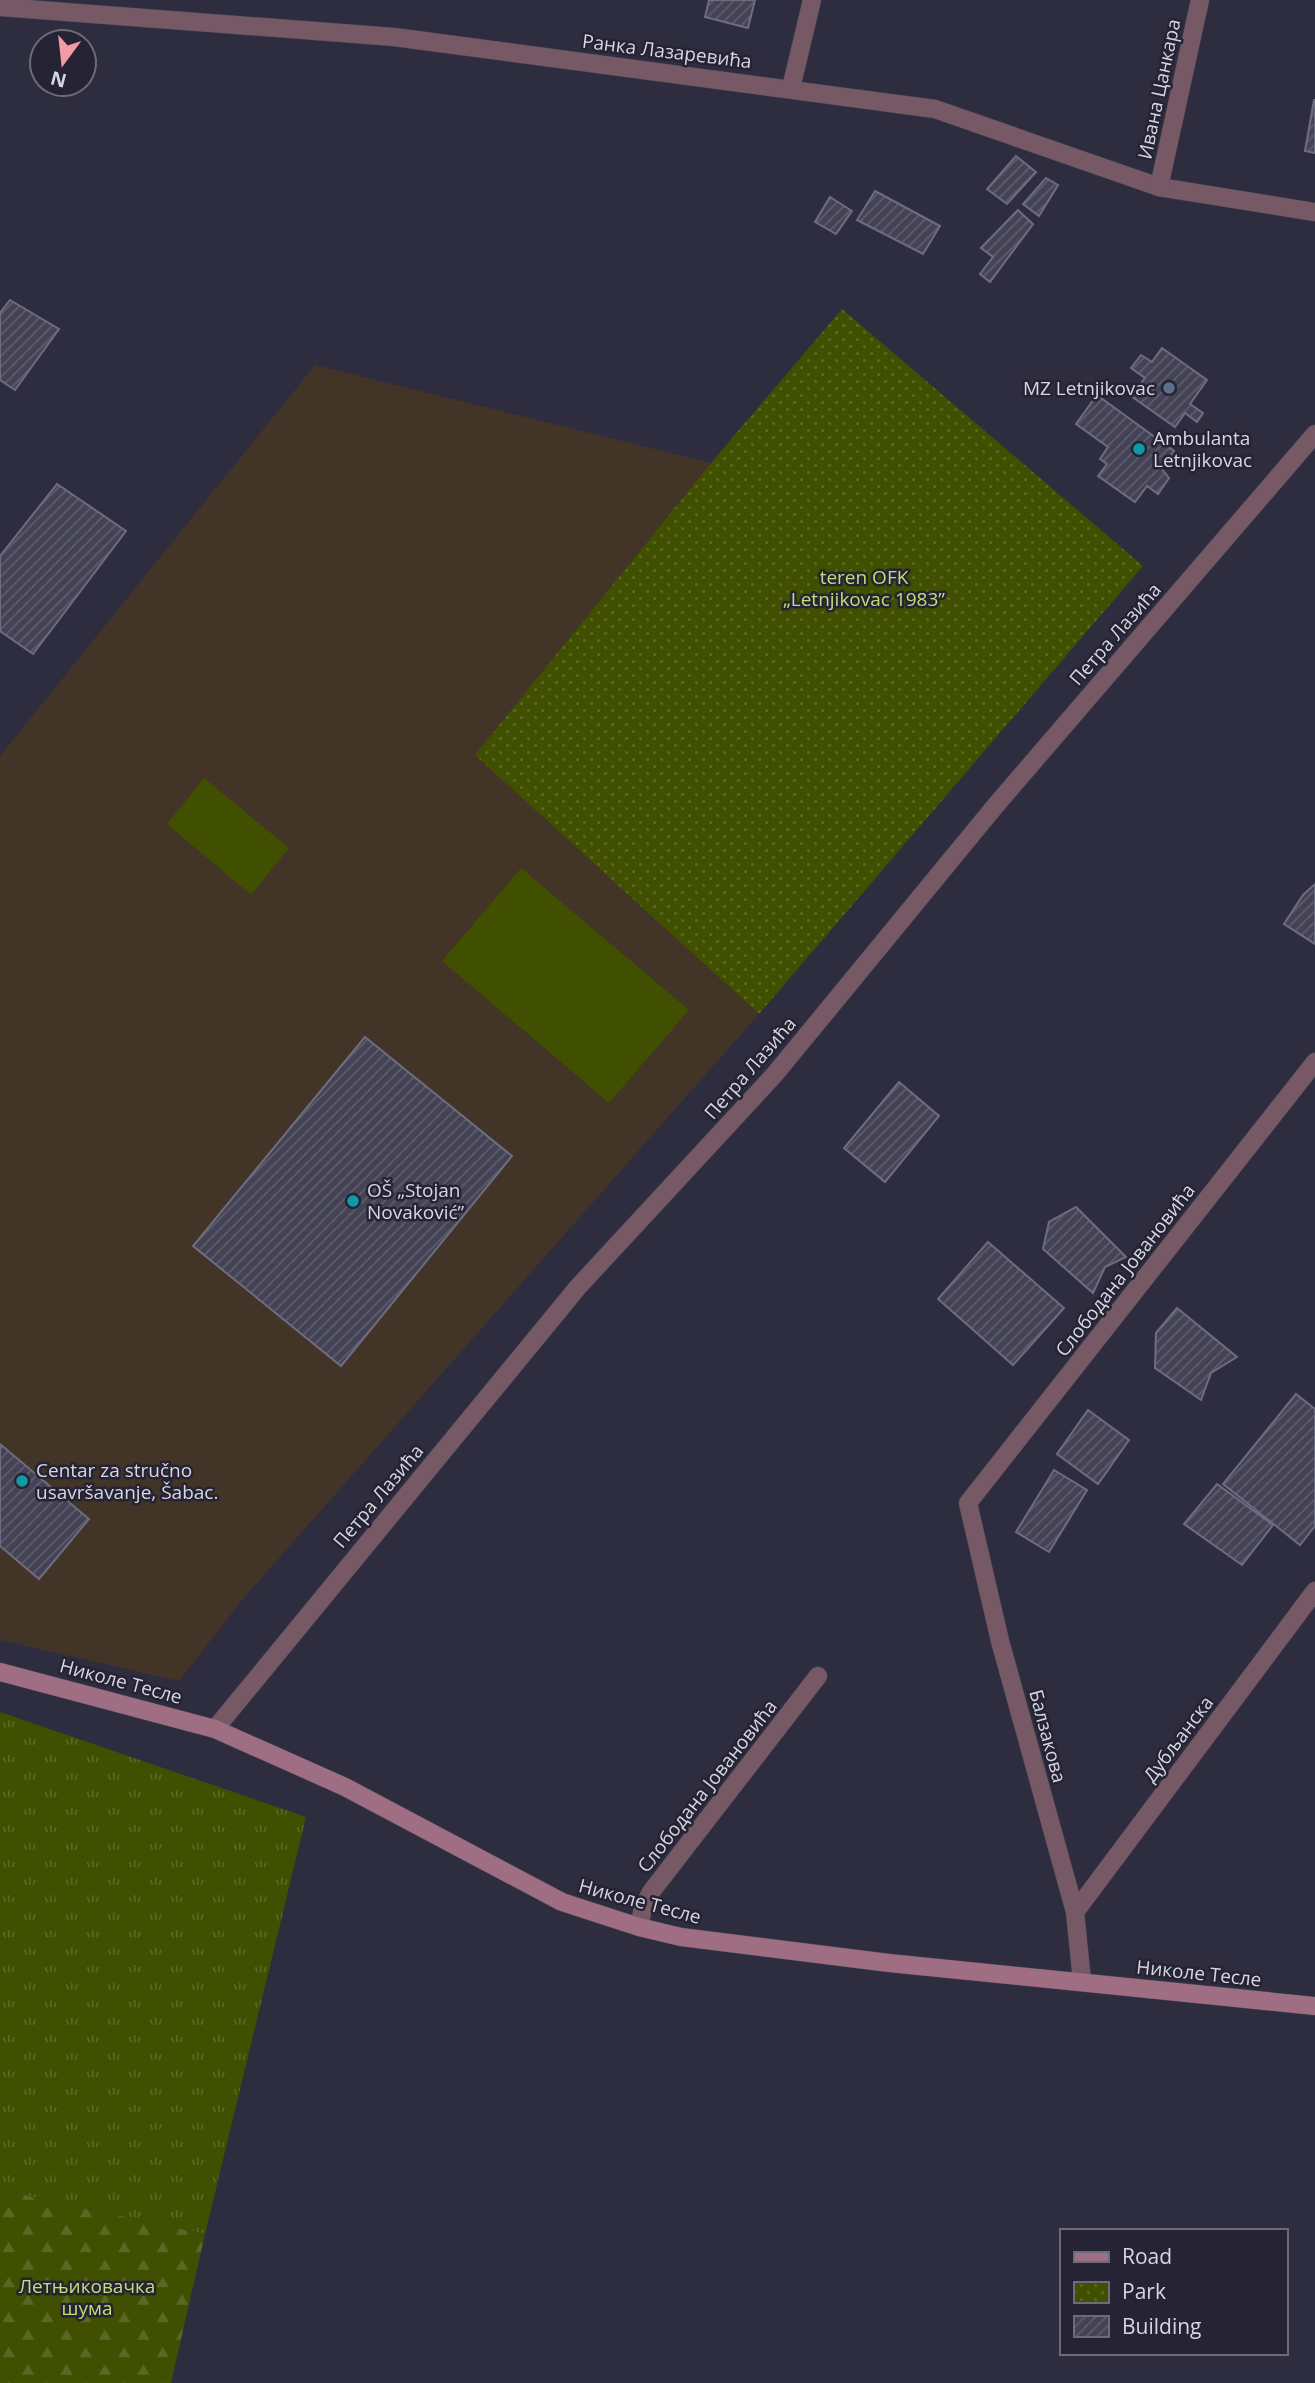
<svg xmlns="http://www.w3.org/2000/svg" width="1315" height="2383" viewBox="0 0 1315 2383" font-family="'Open Sans',sans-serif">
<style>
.education{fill:#423427}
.grass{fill:url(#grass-tufts)}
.forest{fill:url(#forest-firs)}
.park{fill:url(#park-dots)}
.pitch{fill:#404f00}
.building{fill:url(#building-hatch);stroke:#6e6c81;stroke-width:2}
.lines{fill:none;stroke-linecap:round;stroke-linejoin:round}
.lane-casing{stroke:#494859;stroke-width:19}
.street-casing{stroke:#494859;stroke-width:19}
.secondary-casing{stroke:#494859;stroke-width:19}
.lane{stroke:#775865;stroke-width:18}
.street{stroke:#775865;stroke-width:18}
.secondary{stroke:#9f6e83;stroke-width:18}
.service-dot{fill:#5c6f8a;stroke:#252334;stroke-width:2.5}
.culture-dot{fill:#0f9aa8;stroke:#252334;stroke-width:2.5}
.labels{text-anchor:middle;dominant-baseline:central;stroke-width:5;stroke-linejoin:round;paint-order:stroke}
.street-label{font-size:19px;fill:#d7d7e2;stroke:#252334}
.poi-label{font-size:19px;fill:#d7d7e2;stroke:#252334;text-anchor:start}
.park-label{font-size:19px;fill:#c3dd77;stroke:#252334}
</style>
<defs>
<pattern id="grass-tufts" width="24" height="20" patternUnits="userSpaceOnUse" patternTransform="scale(1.75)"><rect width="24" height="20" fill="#404f00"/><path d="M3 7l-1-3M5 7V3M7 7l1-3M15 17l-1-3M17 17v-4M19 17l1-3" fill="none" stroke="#5b6825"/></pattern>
<pattern id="forest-firs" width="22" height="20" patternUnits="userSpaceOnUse" patternTransform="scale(1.75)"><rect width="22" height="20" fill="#404f00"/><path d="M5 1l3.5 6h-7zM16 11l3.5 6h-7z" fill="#5b6825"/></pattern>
<pattern id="park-dots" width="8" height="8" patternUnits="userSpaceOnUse" patternTransform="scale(1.75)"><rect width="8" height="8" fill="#404f00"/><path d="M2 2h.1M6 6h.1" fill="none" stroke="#5b6825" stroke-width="1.8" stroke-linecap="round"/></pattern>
<pattern id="building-hatch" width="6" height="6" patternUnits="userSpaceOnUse" patternTransform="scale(1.75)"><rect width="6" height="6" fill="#444255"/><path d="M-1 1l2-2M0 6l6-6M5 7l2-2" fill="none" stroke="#5e5d6d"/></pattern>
</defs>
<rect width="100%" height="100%" fill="#2e2d3f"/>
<polygon class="education" points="315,365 711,463 476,755 759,1014 242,1600 179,1681 0,1640 0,756"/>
<polygon class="grass" points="0,1712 306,1817 205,2234 0,2190"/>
<polygon class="forest" points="0,2190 205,2234 171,2383 0,2383"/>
<polygon class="park" points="842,309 1143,566 759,1014 475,755 711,463"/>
<g class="pitch">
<polygon points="204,778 289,848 251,895 167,824"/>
<polygon points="521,868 689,1010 609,1103 442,961"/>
</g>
<g class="building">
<polygon points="709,0 755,0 748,28 705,17"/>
<polygon points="1314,100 1315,100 1315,153 1305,151"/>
<polygon points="1016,156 1036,172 1007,204 987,189"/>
<polygon points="1046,178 1058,185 1039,216 1023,204"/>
<polygon points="875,191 940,226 923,254 857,220"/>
<polygon points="830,197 852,211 836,234 815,222"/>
<polygon points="1018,210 1033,224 990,282 980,274 993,257 981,248"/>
<polygon points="10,300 59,329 15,390 0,380 0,313"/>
<polygon points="1162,348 1207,380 1190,404 1203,413 1197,422 1185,413 1175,427 1131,396 1145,378 1131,368 1141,355 1152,362"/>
<polygon points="1097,395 1174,451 1162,469 1169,478 1158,494 1147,486 1135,502 1098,476 1107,464 1100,459 1108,447 1076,424"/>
<polygon points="57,484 126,531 33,654 0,631 0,556"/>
<polygon points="1315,884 1315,944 1284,924 1303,895"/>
<polygon points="365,1037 512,1156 341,1366 193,1246"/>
<polygon points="899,1082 939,1116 885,1182 844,1148"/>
<polygon points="1076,1207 1126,1257 1105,1267 1093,1293 1043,1249 1049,1222"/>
<polygon points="988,1242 1064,1308 1013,1365 938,1299"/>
<polygon points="1177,1308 1237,1357 1211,1373 1201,1400 1155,1368 1156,1333"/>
<polygon points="1296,1394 1315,1409 1315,1526 1300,1545 1223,1484"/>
<polygon points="1088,1410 1129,1440 1098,1484 1057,1454"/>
<polygon points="0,1444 89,1519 39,1579 0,1546"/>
<polygon points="1054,1470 1087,1490 1049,1552 1016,1532"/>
<polygon points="1217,1484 1273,1525 1242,1565 1184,1524"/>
</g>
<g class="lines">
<defs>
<polyline id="lane" points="639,1927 643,1908 651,1892 818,1676"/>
<g id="street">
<polyline points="0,7 394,37 935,109 1159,187 1315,212"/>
<polyline points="791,88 812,0"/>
<polyline points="1159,187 1200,0"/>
<polyline points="215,1729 578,1287 775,1074 996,805 1315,434"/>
<polyline points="1075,1912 1315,1591"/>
<polyline points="1082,1981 1075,1912 1000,1641 968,1503 1315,1062"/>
</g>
<polyline id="secondary" points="0,1672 215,1729 345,1787 562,1902 639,1927 681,1937 889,1963 1315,2006"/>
</defs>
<use href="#lane" class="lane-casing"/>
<use href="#street" class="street-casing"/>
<use href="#secondary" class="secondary-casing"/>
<use href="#lane" class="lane"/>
<use href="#street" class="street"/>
<use href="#secondary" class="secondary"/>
</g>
<circle class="service-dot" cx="1169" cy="388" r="7"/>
<g class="culture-dot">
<circle cx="1139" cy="449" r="7"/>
<circle cx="353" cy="1201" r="7"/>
<circle cx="22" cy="1481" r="7"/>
</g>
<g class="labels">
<g class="street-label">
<text transform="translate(667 51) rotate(7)">Ранка Лазаревића</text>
<text transform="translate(1159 89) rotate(-78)">Ивана Цанкара</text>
<text transform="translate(1115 634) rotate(-49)">Петра Лазића</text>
<text transform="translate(750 1068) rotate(-49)">Петра Лазића</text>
<text transform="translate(1125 1270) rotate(-52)">Слободана Јовановића</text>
<text transform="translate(378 1496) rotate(-50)">Петра Лазића</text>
<text transform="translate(121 1681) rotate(15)">Николе Тесле</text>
<text transform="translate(1048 1736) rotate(75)">Балзакова</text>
<text transform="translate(1178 1739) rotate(-53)">Дубљанска</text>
<text transform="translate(707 1786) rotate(-52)">Слободана Јовановића</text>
<text transform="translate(640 1901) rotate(15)">Николе Тесле</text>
<text transform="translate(1199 1973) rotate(6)">Николе Тесле</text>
</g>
<g class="poi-label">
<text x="1155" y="388" text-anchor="end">MZ Letnjikovac</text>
<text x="1153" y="438">Ambulanta<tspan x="1153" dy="22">Letnjikovac</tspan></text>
<text x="367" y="1190">OŠ „Stojan<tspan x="367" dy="22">Novaković”</tspan></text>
<text x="36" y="1470">Centar za stručno<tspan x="36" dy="22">usavršavanje, Šabac.</tspan></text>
</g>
<g class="park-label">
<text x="864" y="577">teren OFK<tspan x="864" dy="22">„Letnjikovac 1983”</tspan></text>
<text x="87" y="2286">Летњиковачка<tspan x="87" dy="22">шума</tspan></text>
</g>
</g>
<rect x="1060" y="2229" width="228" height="126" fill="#252334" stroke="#6c6b7a" stroke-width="2"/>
<rect x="1074" y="2252" width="35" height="10" fill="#9f6e83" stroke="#6c6b7a" stroke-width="2"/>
<text x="1122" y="2264" font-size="21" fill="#d7d7e2">Road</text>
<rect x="1074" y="2282" width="35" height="21" fill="url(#park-dots)" stroke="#6c6b7a" stroke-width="2"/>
<text x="1122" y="2299" font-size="21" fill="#d7d7e2">Park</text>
<rect x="1074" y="2316" width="35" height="21" fill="url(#building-hatch)" stroke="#6c6b7a" stroke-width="2"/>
<text x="1122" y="2334" font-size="21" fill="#d7d7e2">Building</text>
<g transform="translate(63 63) rotate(195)"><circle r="33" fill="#252334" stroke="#6c6b7a" stroke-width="2"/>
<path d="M0-5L12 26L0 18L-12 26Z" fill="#f39aa7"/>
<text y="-10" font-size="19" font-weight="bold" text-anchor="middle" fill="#d7d7e2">N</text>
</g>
</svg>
